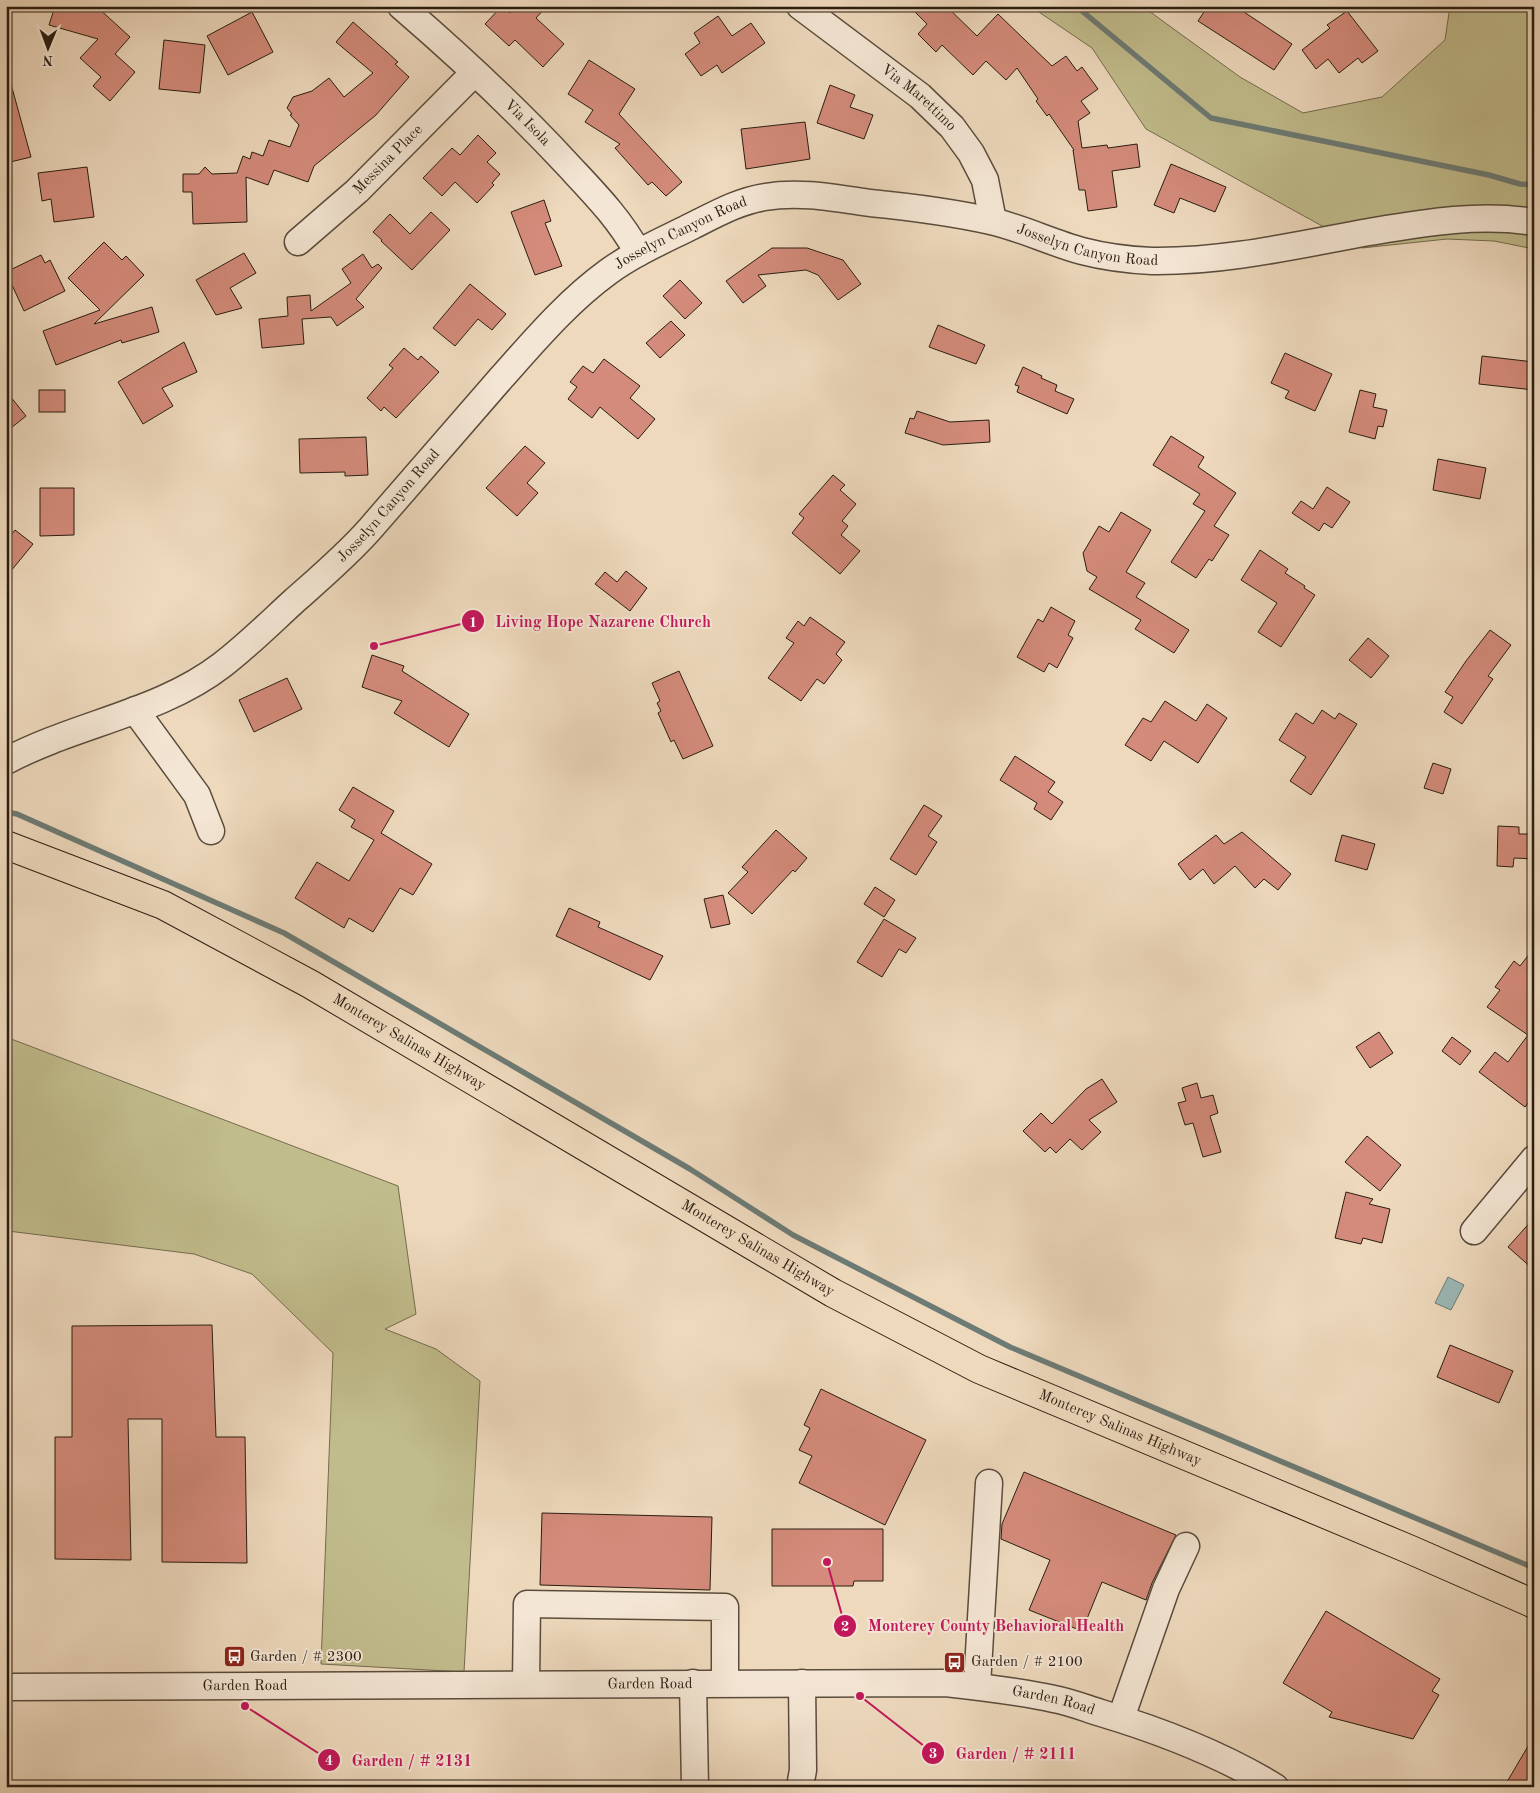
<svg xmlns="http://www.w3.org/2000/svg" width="1540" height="1793" viewBox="0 0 1540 1793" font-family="'Old Standard TT',serif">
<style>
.green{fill:#c1bc8c;stroke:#756c4e}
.water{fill:#9bb9b7;stroke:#6d7b75}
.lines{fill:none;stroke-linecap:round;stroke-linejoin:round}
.stream{stroke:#6d7b75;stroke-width:5.5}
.building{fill:#d48b7b;stroke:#291d11}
.minor-casing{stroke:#5a4c3c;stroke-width:29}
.highway-casing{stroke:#291d11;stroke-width:30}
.minor{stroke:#f4e6d4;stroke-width:26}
.highway{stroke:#eed9bd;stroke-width:28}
.labels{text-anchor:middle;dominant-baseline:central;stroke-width:4;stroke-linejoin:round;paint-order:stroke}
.street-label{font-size:15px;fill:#291d11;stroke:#f4e6d4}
.poi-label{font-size:15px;fill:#291d11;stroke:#f4e6d4;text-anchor:start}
.leader{fill:none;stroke:#c2185b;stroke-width:2}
.callout-dot{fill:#c2185b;stroke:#f4e6d4;stroke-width:2}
.mark-label{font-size:15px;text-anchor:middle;font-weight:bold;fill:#fff}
.callout-label{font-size:16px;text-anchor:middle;font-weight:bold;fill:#c2185b;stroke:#f4e6d4;stroke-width:4;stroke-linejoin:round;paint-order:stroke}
</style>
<rect width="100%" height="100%" fill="#eed9bd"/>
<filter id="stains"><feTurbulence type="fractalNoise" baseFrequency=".004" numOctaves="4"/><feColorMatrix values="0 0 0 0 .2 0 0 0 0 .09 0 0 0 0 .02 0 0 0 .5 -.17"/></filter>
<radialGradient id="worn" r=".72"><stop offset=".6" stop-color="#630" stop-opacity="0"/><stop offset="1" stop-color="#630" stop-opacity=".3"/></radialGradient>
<g class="green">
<polygon points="1030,6 1142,6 1240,77 1303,113 1382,97 1445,40 1450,6 1534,6 1534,249 1494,241 1447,239 1362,248 1146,129 1092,48"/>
<polygon points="6,1037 398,1186 416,1314 385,1329 436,1349 480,1381 464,1672 321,1664 333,1353 252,1274 194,1254 8,1231 6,1211"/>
</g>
<polygon class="water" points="1448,1277 1464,1285 1451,1310 1435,1303"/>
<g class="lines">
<g class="stream">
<polyline points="1076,6 1211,118 1489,175 1520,184 1534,185"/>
<polyline points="1532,6 1534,13"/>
<polyline points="6,812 17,814 284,933 690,1169 793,1235 1010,1347 1534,1568"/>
</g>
</g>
<g class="building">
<polygon points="55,6 96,6 130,37 115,54 135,72 110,101 93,86 101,77 80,58 98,39 49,25"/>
<polygon points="502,6 510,13 516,6 547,6 536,18 564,44 543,67 515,40 509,46 485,24"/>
<polygon points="909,6 946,6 977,36 998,14 1052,66 1066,56 1077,71 1082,67 1098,89 1081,101 1090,113 1078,121 1082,148 1107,145 1108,148 1137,144 1140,167 1112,171 1117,207 1088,211 1085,190 1079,190 1073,150 1074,150 1049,114 1047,116 1036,101 1038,99 1017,68 1006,80 986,61 973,75 942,45 936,52 918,34 927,24"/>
<polygon points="1208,6 1235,6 1292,44 1274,70 1198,21"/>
<polygon points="1347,11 1378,51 1362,63 1358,58 1339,73 1328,59 1316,69 1302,50 1330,28 1327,25"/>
<polygon points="252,12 273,52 228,75 207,36"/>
<polygon points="718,16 732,36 751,23 765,43 722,73 717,65 701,76 685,54 700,43 694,33"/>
<polygon points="353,22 387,52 398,62 395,64 409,77 376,115 314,166 308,182 274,170 268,185 246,177 247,222 193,224 192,192 183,192 183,174 199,174 205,167 212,174 237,173 243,156 250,159 252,152 263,156 269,140 290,147 299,125 290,115 292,114 287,108 293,97 312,91 329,78 344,97 373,73 336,42"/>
<polygon points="164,40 205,45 200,93 159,89"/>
<polygon points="589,60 635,89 619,114 682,182 666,196 652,182 648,185 615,148 620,144 585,122 593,110 568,94"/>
<polygon points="11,84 31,157 6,163 6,85"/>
<polygon points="830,85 855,95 850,107 873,115 864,139 817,123"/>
<polygon points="805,122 810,159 746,169 741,129"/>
<polygon points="478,135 496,153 487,162 500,174 492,183 494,185 477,203 455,182 442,196 423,178 452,148 460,155"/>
<polygon points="1171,164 1226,187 1215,212 1180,198 1174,213 1154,205"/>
<polygon points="87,167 94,217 54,222 51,199 42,201 38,173"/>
<polygon points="544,200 551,221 545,223 562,266 535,275 511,212"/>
<polygon points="431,212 450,230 412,270 381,241 382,240 373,232 390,214 410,234"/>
<polygon points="104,242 122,260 126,256 144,275 94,324 152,307 159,332 122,343 121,340 56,365 43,331 100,310 68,278"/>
<polygon points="772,248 807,248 843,260 861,284 838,300 818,275 806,270 758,275 766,286 743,303 726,281"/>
<polygon points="244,253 256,273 230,288 242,308 216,315 196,280"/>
<polygon points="363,254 372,268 378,264 382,268 356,299 364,307 337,326 331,317 302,319 304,344 262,348 259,319 288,316 287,297 310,295 311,311 351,283 342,269"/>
<polygon points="41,255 45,263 50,260 65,291 24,311 6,272"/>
<polygon points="680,280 702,303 685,319 663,296"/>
<polygon points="470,284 506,314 492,330 478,319 455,346 433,328"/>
<polygon points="671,321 685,335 660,358 646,343"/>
<polygon points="938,325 985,345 976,364 929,347"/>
<polygon points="184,342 197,372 162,388 173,406 143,424 118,382"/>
<polygon points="404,348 418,360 421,356 439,372 396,418 384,407 381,411 367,398 393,368 389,365"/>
<polygon points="1285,353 1332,374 1315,411 1285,398 1289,391 1271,383"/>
<polygon points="1482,356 1534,362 1534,390 1479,384"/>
<polygon points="604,359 640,386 630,398 655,419 638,439 600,407 592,418 568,399 577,387 570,382 583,366 593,373"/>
<polygon points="1023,367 1042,376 1041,378 1057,385 1055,391 1074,399 1067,414 1017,392 1019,386 1015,385"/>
<rect x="39" y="390" width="26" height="22"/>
<polygon points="1360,390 1376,394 1373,407 1387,410 1383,427 1378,426 1375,439 1349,432"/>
<polygon points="6,391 26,416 6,432"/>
<polygon points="917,411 950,422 989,420 990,442 943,445 905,433 910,418 914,419"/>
<polygon points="1171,436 1204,457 1198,467 1236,493 1214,526 1229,535 1212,561 1209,559 1196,578 1171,562 1205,511 1193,504 1200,494 1153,465"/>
<polygon points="366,437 368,475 345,476 345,472 300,473 299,439"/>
<polygon points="525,446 545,463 527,483 538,493 517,516 486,488"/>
<polygon points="1438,459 1486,468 1480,499 1433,490"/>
<polygon points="833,475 845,485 840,490 856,504 842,521 848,526 841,535 860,551 840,574 792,533 804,518 799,514"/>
<polygon points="1327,487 1350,502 1332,528 1324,523 1319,531 1292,513 1301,501 1313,509"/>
<polygon points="40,488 74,488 74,535 40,536"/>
<polygon points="1121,512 1151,530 1126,572 1145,583 1136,597 1189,630 1174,653 1135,629 1141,620 1089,589 1097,577 1087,571 1083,553 1099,526 1109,532"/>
<polygon points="15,530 33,544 6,577 6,541"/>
<polygon points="1260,550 1288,569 1285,573 1305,586 1304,588 1315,595 1281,647 1258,632 1277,603 1241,580"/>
<polygon points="626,571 647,588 630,611 595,584 605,572 617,582"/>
<polygon points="1051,607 1075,621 1068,635 1073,638 1057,668 1049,663 1044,672 1017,657 1038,619 1043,622"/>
<polygon points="810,617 845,642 836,654 842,660 824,684 817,679 801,701 768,678 794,643 786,638 798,621 804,626"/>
<polygon points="1490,630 1511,645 1488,676 1493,679 1462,724 1444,712 1453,697 1445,692 1466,661"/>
<polygon points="1368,638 1389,656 1371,678 1349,660"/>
<polygon points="372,655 404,666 402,671 469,714 449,747 394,713 402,701 362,687"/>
<polygon points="679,671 713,746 683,759 674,740 671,742 658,713 661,711 657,703 660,701 652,683"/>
<polygon points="287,678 302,709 254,732 239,700"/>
<polygon points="1165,701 1196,721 1207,704 1227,718 1198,763 1164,741 1151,761 1125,745 1143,718 1151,722"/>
<polygon points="1322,710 1335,719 1339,713 1357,724 1311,795 1290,781 1306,757 1279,740 1296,713 1313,724"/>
<polygon points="1015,756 1055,782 1048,792 1063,802 1051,820 1034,809 1037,803 1000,780"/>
<polygon points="1433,763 1451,769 1443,794 1424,788"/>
<polygon points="353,787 394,811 381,833 432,864 413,895 400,888 373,932 349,918 344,928 295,898 317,862 349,881 374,840 351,827 355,820 339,810"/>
<polygon points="924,805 942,816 928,836 937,842 916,875 890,859"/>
<polygon points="1498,826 1519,827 1519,834 1534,834 1534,859 1514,858 1513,867 1497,866"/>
<polygon points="776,830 807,858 795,872 793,870 752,914 728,893 748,872 742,867"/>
<polygon points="1242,832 1291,874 1278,890 1264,879 1255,888 1235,866 1214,884 1203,869 1190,880 1178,864 1216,835 1224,844"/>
<polygon points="1342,835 1375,844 1367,870 1335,861"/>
<polygon points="875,887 895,900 884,917 864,904"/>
<polygon points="723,895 730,924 711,928 704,899"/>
<polygon points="569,908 600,922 598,927 663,956 650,980 556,936"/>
<polygon points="884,919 916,938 906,953 899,949 882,977 857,962"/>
<polygon points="1534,948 1534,1095 1525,1107 1479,1072 1495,1052 1508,1062 1528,1035 1487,1007 1500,990 1495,987 1514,961 1520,966"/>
<polygon points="1379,1032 1393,1053 1370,1068 1356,1047"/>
<polygon points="1452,1037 1471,1051 1460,1065 1442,1051"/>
<polygon points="1102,1079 1117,1102 1089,1120 1101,1132 1082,1150 1070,1139 1056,1153 1050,1147 1045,1152 1023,1131 1041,1113 1052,1124 1086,1089"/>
<polygon points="1197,1083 1201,1098 1213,1095 1218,1113 1210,1116 1221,1152 1203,1157 1193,1123 1185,1125 1178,1103 1186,1101 1182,1088"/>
<polygon points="1367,1136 1401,1165 1380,1191 1345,1162"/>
<polygon points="1346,1192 1373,1199 1369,1204 1390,1209 1382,1243 1363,1238 1361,1244 1335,1238"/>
<polygon points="1534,1218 1534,1270 1508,1247"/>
<polygon points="212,1325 216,1437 245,1437 247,1563 162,1562 162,1419 128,1419 131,1560 55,1559 55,1437 72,1437 72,1326"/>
<polygon points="1450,1345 1513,1371 1499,1403 1437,1377"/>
<polygon points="821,1389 926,1440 885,1525 799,1483 812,1456 799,1450 810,1428 804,1425"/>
<polygon points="1024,1472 1176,1535 1152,1583 1146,1600 1102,1582 1082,1631 1029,1610 1050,1560 1001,1539 1002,1524"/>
<polygon points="542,1513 712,1517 710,1590 540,1585"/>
<polygon points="772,1529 883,1529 883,1581 854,1581 853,1586 772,1586"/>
<polygon points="1326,1611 1440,1679 1432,1691 1439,1695 1413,1739 1329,1717 1332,1712 1283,1683"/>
<polygon points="1534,1736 1534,1787 1504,1787"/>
</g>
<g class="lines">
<defs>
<g id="minor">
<path id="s1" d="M 401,6 C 459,56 515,108 567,164 C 593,192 620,219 638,253"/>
<path id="s2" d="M 800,6 L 920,96 L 952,127 L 971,153 L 985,180 L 993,221"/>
<path id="s3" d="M 298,242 L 357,191 L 474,73"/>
<polyline points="135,710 197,795 211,831"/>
<path id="s4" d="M 6,761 C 75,724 160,713 222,665 C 247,646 270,623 294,601 C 320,578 347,555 370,529 C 414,478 458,427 502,377 C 535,340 568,301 608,272 C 634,253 664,240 692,226 C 716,214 739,201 765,197 C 800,191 835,198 870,203 C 910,207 951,212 991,221 C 1022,228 1052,243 1082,251 C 1105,257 1129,260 1152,261 C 1225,262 1297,245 1369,232 C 1423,223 1479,213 1534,222"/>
<polyline points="1474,1231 1534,1159"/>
<polyline points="693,1683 695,1787"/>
<polyline points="526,1684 527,1604 725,1607 725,1683"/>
<polyline points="977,1686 989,1483"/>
<path id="s5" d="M 6,1687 L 945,1683 C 981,1687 1018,1691 1054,1699 C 1070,1702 1085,1708 1101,1713 C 1161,1731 1221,1754 1275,1787"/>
<polyline points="1121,1718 1166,1589 1186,1546"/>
<polyline points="800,1787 803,1770 802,1683"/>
</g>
<g id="highway">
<path id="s6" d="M 6,845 L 163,905 L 310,984 L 833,1293 L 979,1369 L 1411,1550 L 1534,1604"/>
</g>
</defs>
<use href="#minor" class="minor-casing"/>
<use href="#highway" class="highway-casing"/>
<use href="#minor" class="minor"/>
<use href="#highway" class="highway"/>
</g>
<defs>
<symbol id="bus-square" viewBox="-11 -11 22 22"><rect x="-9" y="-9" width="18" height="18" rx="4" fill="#8f2418" stroke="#f4e6d4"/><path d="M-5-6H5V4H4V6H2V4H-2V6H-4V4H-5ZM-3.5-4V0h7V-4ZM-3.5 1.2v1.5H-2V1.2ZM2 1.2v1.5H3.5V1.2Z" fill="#fff"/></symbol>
</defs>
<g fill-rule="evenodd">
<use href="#bus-square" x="222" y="1644" width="25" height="25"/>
<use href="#bus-square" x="942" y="1650" width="25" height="25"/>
</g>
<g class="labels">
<g class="street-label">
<text stroke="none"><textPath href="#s2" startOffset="150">Via Marettimo</textPath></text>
<text stroke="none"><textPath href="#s1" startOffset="172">Via Isola</textPath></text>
<text stroke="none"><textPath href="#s3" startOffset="122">Messina Place</textPath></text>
<text stroke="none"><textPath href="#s4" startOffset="872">Josselyn Canyon Road</textPath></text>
<text stroke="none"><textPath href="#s4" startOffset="1292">Josselyn Canyon Road</textPath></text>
<text stroke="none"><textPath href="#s4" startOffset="468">Josselyn Canyon Road</textPath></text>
<text stroke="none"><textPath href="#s6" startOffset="450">Monterey Salinas Highway</textPath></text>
<text stroke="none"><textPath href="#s6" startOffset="855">Monterey Salinas Highway</textPath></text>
<text stroke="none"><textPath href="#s6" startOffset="1260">Monterey Salinas Highway</textPath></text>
<text stroke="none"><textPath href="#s5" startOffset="644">Garden Road</textPath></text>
<text stroke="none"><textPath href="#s5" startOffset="239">Garden Road</textPath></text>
<text stroke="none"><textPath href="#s5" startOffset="1049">Garden Road</textPath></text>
</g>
<g class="poi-label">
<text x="250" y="1657">Garden / # 2300</text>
<text x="971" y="1662">Garden / # 2100</text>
</g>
</g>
<path class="leader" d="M374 646L473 621M827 1562L845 1626M860 1696L933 1753M245 1706L329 1760"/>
<g class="callout-dot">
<circle cx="374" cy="646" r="5"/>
<circle cx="827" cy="1562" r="5"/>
<circle cx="860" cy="1696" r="5"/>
<circle cx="245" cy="1706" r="5"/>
<circle cx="473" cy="621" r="12"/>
<circle cx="845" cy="1626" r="12"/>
<circle cx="933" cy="1753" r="12"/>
<circle cx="329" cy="1760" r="12"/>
</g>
<g class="mark-label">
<text x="473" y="627">1</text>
<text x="845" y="1631">2</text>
<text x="933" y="1758">3</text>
<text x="329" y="1765">4</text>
</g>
<g class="callout-label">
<text x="603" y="627">Living Hope Nazarene Church</text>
<text x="996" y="1631">Monterey County Behavioral Health</text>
<text x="1016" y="1759">Garden / # 2111</text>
<text x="412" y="1766">Garden / # 2131</text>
</g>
<rect width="1540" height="1793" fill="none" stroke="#eed9bd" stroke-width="25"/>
<rect x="8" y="8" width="1525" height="1778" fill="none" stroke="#291d11" stroke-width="2.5"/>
<rect x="12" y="12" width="1515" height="1768" fill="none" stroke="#291d11"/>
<g transform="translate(48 48) rotate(181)" stroke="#f4e6d4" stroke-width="4" paint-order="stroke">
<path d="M0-4L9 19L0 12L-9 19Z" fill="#291d11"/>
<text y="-8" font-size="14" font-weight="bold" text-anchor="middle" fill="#291d11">N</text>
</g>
<rect width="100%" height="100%" filter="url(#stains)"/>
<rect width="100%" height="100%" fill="url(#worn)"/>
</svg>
